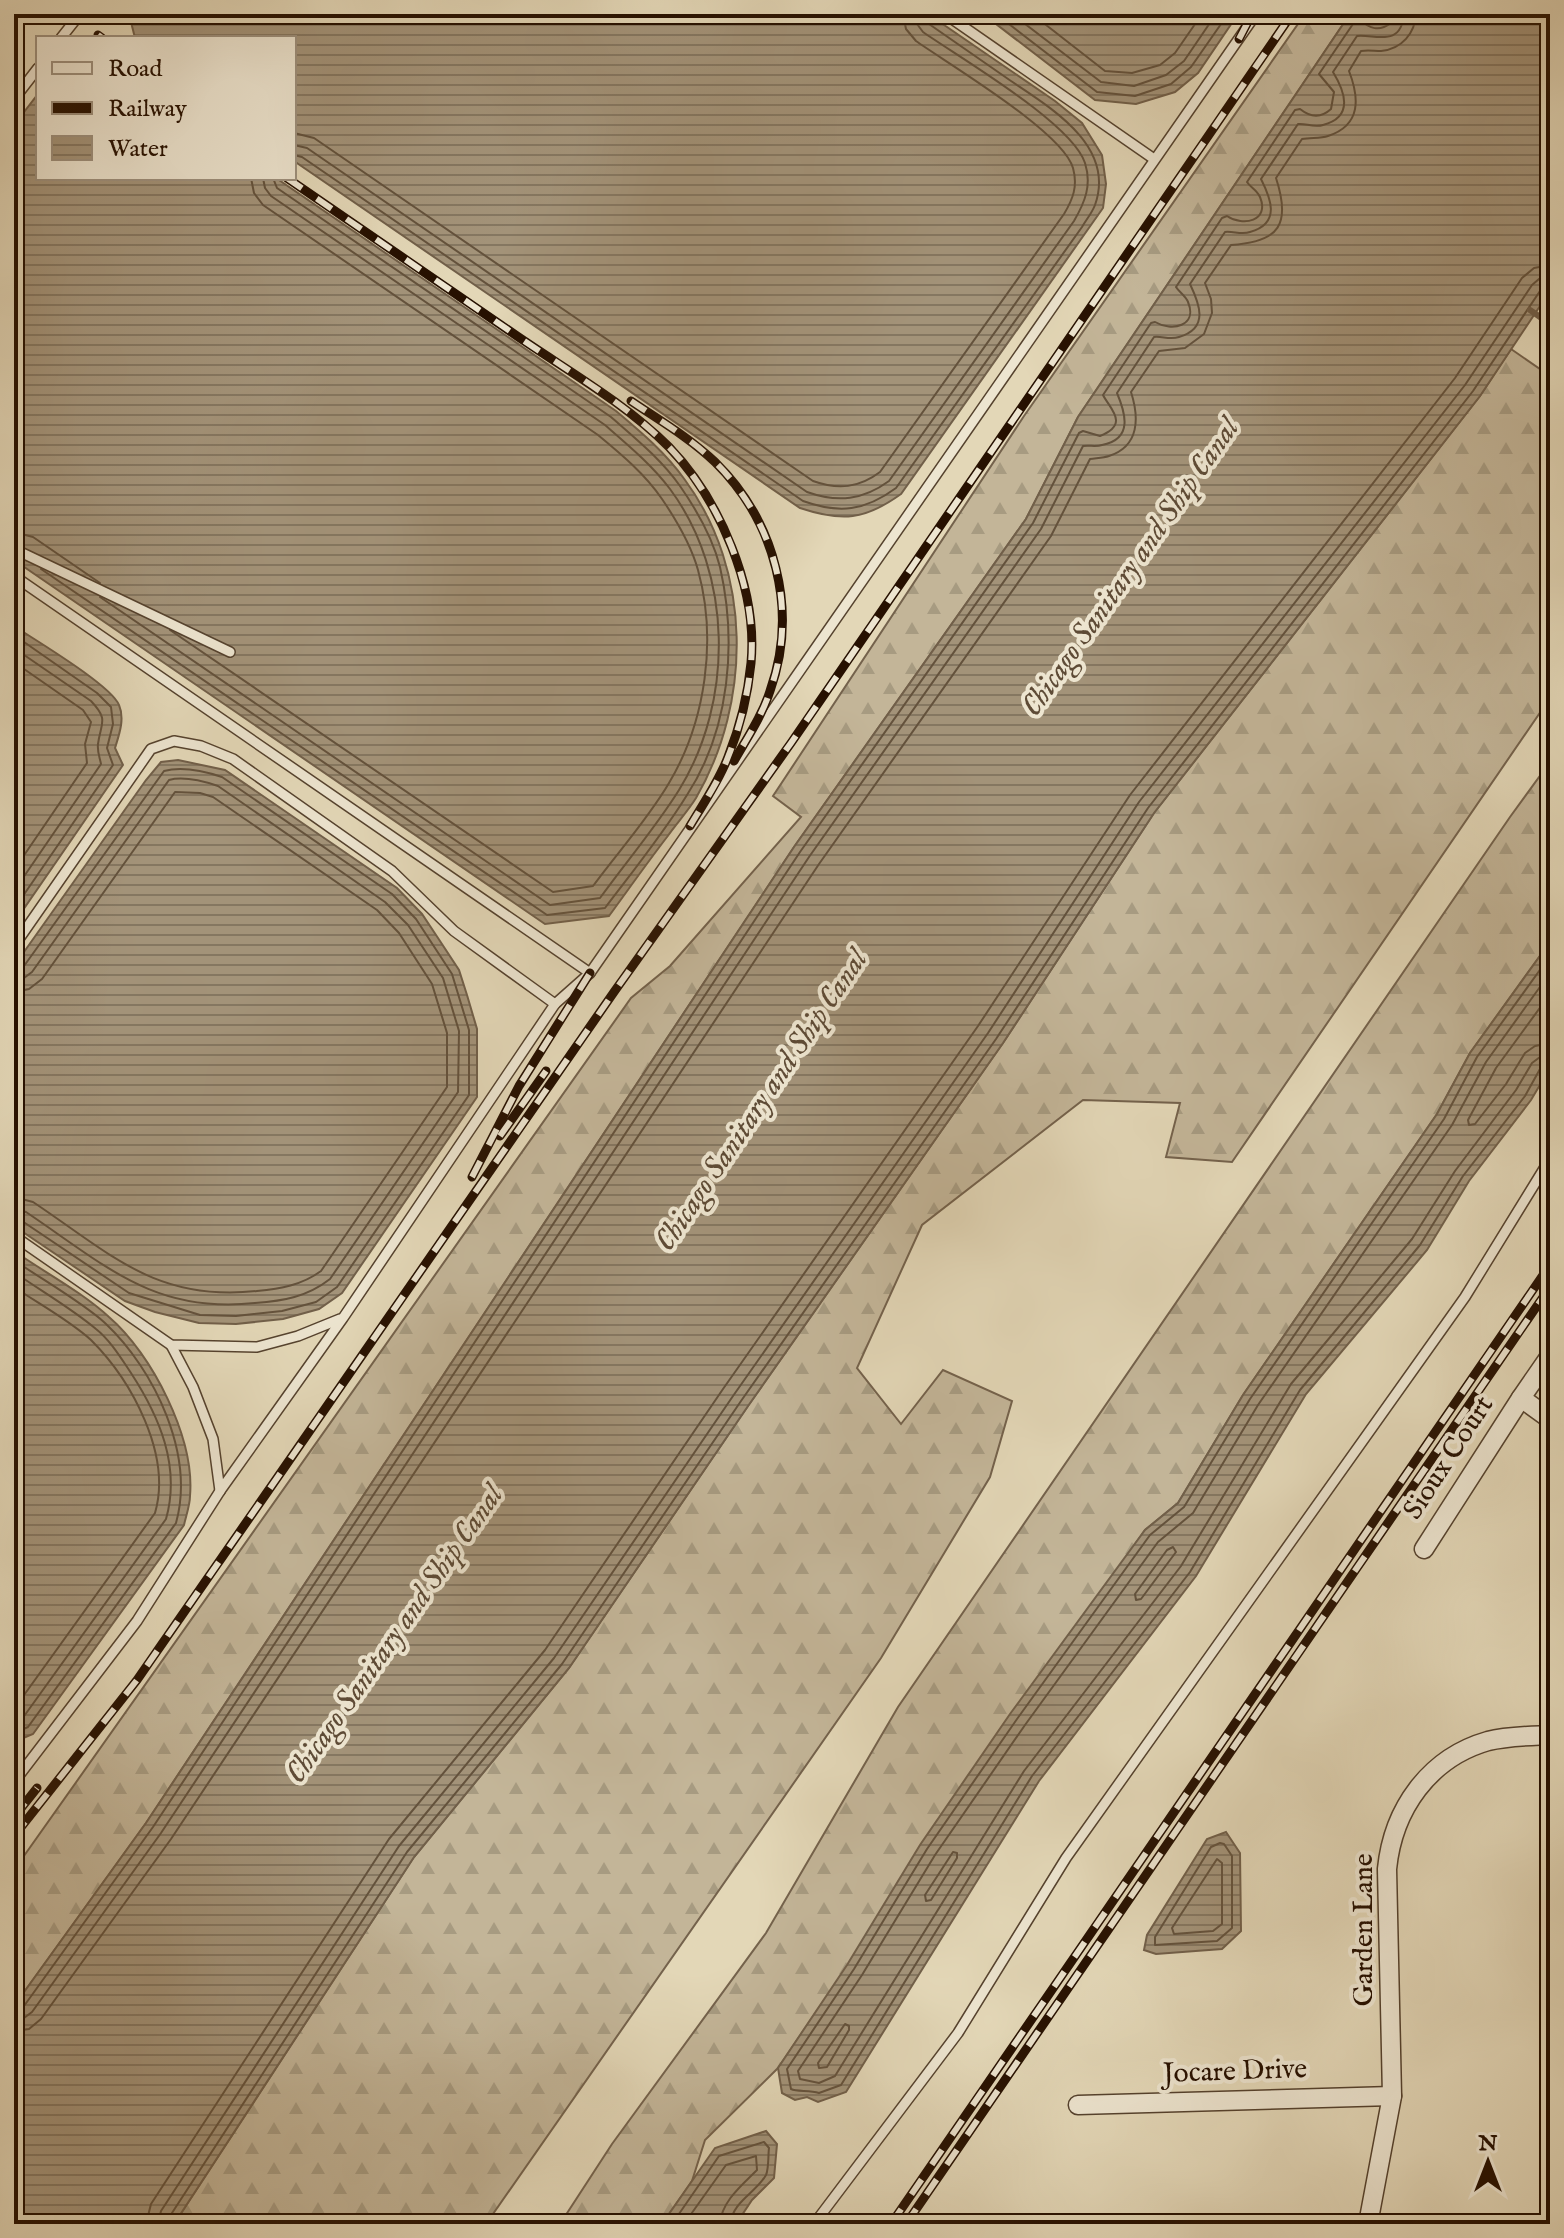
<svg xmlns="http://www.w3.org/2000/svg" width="1564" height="2238" viewBox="0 0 1564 2238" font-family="'IM FELL English',serif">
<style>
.forest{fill:url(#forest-firs);stroke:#74624c;stroke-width:2}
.water{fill:url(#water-rules);stroke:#715f49;stroke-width:2}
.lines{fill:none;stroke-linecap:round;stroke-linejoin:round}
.shore{stroke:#64523c;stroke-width:2}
.stream{stroke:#715f49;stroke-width:6}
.service-casing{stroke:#55422e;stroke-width:12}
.minor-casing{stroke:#55422e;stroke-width:21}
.service{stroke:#ede5d0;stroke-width:9}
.minor{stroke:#ede5d0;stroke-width:18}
.rail-casing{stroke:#261000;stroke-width:9}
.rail{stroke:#ede5d0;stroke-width:6;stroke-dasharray:18;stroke-linecap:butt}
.labels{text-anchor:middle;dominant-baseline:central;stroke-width:8;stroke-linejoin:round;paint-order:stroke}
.street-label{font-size:28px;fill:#261000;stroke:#ede5d0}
.water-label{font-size:30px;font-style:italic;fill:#5e4b36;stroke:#ede5d0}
</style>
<defs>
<pattern id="forest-firs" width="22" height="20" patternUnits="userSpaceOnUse" patternTransform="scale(2)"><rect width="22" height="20" fill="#c3b598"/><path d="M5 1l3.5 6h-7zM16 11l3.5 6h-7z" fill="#a79b81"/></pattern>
<pattern id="water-rules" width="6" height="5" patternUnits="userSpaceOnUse" patternTransform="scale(2)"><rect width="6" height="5" fill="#a39379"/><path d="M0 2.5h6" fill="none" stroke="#857761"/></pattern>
</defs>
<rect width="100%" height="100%" fill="#e3d7b7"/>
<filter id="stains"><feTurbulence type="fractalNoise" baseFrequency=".0025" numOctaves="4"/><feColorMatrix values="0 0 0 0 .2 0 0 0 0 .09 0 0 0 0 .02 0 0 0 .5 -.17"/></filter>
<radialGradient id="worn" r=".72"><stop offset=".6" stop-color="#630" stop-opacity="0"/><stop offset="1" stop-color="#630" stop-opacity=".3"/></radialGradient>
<g class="forest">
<polygon points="1305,14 1350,14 1078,417 1026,519 794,847 146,1823 14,2006 14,1870 631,998 670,966 801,817 773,796 1024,416"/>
<polygon points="1511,349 1550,376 1550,698 1232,1162 1166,1157 1180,1103 1083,1100 922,1225 857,1368 901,1424 943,1370 1012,1401 990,1477 881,1658 486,2224 174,2224 414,1857 569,1668 748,1406 1003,1043 1154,813 1480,396"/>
<polygon points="1550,762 1550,942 1470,1053 1437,1114 1243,1395 1178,1503 1145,1530 778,2068 705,2140 692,2181 662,2224 560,2224 612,2144 766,1933 898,1707 1510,817"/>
</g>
<g class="water">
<path d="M 129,14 L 928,14 L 1055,101 L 1082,123 L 1102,155 L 1106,184 L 1103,208 L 901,494 C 865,520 842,522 800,508 L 294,161 L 294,38 L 135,38 Z"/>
<polygon points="983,14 1238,14 1198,73 1175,92 1136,104 1095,100"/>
<polygon points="1350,14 1367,14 1374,20 1380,21 1387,14 1550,14 1550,291 1480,396 1154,813 1003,1043 748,1406 569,1668 414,1857 174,2224 14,2224 14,2006 146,1823 794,847 1026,519 1078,417"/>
<path d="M 38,94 L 38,178 L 276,178 L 616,411 C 641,432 666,453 685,480 C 752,571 752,701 696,798 C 688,811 676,824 667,837 C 647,863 628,890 609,916 L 545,924 L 14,560 L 14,125 Z"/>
<path d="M 14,626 C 35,640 111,685 119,705 C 125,719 119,735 115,748 L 123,765 L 14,923 Z"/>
<polygon points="178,760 225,770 397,888 422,914 438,938 459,970 467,995 477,1029 477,1097 342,1293 319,1309 283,1319 236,1324 199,1323 155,1312 125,1301 14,1226 14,966 146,780 161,762"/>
<polygon points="1550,942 1550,1068 1531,1100 1469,1181 1427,1250 1306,1394 1196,1576 1039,1781 846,2092 818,2102 807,2097 795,2100 782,2093 778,2068 847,1965 920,1845 1010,1714 1145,1530 1178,1503 1243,1395 1437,1114 1470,1053"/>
<path d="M 14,1251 C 44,1272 82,1292 109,1317 C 152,1354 195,1438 190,1496 C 190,1505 186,1516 184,1525 L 33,1734 L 14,1742 Z"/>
<polygon points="1226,1832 1240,1853 1241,1931 1222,1949 1156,1954 1144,1950 1147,1935 1207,1839"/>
<polygon points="766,2131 777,2144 774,2178 752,2200 736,2224 662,2224 715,2148"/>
</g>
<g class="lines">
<g class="shore">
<polyline points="996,14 1097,92 1135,96 1171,84 1191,67 1228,14"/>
<polyline points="1012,14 1101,82 1134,86 1166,75 1184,61 1216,14"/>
<polyline points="1032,14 1105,71 1132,73 1160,65 1175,53 1202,14"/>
<path d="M 294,133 L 314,138 L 813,481 C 838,490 859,488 880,472 L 1064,214 C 1073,199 1078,186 1073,168 C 1063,132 950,65 916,41 L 906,29 L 903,14"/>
<path d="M 294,145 L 307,148 L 807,492 C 838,503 863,500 889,481 L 1074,221 C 1085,202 1092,185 1085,163 C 1072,123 960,58 923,32 L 917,24 L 915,14"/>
<path d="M 294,155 L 302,157 L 803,501 C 839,514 865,511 896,488 L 1082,227 C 1086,220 1092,213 1095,205 C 1116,146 1051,108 1011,81 C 984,62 956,43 929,24 L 925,14"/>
<polyline points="14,532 33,537 100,583"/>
<path d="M 41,569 L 547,915 L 605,908 C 633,871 663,834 687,795 C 730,729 737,642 720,567 C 713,539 696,509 680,486 C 661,459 635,438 611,417 L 277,188 L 273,178"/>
<path d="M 100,597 L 550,905 L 600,898 C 626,862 656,827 679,790 C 734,701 733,574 670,489 C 652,465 628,445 605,425 L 271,196 L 265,188 L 263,178"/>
<path d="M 170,630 L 553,892 L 593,886 C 618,852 648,819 669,783 C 706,721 717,639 698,570 C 691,545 677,521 662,499 C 645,474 621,454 598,435 L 263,205 L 254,193 L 251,178"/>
<polyline points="14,635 97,693 111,707 113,724 107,748 113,765 14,909"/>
<path d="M 14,648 L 91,701 C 109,720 101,722 98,744 C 97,752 100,758 101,764 L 14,891"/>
<polyline points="14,662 83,710 91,722 85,744 87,763 14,870"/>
<path d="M 1550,956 L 1477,1057 L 1444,1119 L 1250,1399 L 1184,1507 L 1150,1535 L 1017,1719 L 927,1849 L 854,1969 L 787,2069 L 791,2089 C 797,2092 809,2090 819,2093 L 841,2085 L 1032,1776 L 1190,1572 L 1300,1390 L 1420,1245 L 1463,1176 L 1525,1096 L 1540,1069 L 1550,1065"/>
<path d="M 14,970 L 24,966 L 164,771 C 183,766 204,771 222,777 L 392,894 L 416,919 L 452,974 L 469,1030 L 469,1095 L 337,1287 L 316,1302 L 282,1311 L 236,1316 L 200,1315 L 129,1293 L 22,1221 L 14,1219"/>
<polyline points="1550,973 1486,1062 1452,1125 1258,1405 1193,1513 1158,1542 1025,1725 935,1855 862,1975 798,2071 800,2079 819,2083 835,2076 1024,1771 1181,1566 1291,1384 1412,1239 1455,1171 1516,1090 1532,1063 1540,1057 1550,1055"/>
<path d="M 14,980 L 24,978 L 32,972 L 169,780 C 184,776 203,781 218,786 L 385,902 L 408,925 L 443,978 L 459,1031 L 458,1092 L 330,1279 C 307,1297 283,1301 255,1303 C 154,1314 105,1265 26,1212 L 14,1209"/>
<path d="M 14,992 L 29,989 L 42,979 L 175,792 L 200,793 L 213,797 L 377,910 L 399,933 L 432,984 L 447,1033 L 447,1087 L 321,1271 C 302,1285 280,1289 257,1291 C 156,1302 111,1254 33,1202 L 14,1197"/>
<polyline points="1550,994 1496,1068 1468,1120 1469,1125 1475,1124 1506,1084 1525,1053 1535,1046 1550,1043"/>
<path d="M 14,1260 C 41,1279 82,1302 105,1323 C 155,1370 195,1455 176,1523 L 28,1727 L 14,1733"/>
<path d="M 14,1272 C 41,1291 71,1308 96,1329 C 110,1340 121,1358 131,1373 C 159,1416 181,1466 166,1519 L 22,1719 L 14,1722"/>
<path d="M 14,1287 C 39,1304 69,1320 91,1340 C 132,1381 172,1455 155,1513 L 14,1709"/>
<polygon points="1173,1547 1176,1552 1141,1599 1136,1600 1135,1594 1167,1550"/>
<polygon points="1220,1843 1224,1844 1232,1856 1232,1928 1217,1941 1155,1945 1155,1937 1211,1847"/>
<polygon points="953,1852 957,1853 957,1858 931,1900 926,1901 925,1895"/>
<polygon points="1217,1859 1222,1863 1222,1924 1213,1931 1174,1934 1172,1928"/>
<path d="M 14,2009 L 24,2006 L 153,1827 L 800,852 L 1033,523 L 1079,433 L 1083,431 L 1100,436 C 1130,424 1110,409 1103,395 L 1151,323 L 1155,322 C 1172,332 1198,326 1188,302 C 1186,296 1179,292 1176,287 L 1222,218 L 1227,216 C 1243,227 1270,221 1260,197 C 1257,190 1250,187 1247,182 L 1295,110 L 1300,109 C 1310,117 1320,119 1331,109 L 1334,92 L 1319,74 L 1355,21 L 1359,19 C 1370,29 1379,32 1391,23 L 1394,14"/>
<path d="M 14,2019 L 24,2018 L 32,2012 L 161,1833 L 809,857 L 1041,529 L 1083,446 C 1089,445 1096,447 1102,445 C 1134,439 1125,412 1117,393 L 1154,337 C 1162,336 1170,340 1179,337 C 1210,328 1199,303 1190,284 L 1225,232 C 1233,231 1242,235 1250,232 C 1282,223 1270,197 1261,179 L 1298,124 C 1305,123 1314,128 1323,125 C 1355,117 1344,90 1333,72 L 1357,36 C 1375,34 1401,48 1404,14"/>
<polygon points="845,2024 849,2026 849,2030 827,2067 819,2068 818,2063"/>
<path d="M 14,2031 L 29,2029 L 41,2019 L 171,1839 L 819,864 L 1051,536 L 1090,459 C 1096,458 1103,458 1109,456 C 1140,446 1139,417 1131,392 L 1159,351 L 1185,348 L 1204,334 L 1212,313 L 1211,299 L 1205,283 L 1231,245 C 1280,242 1291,224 1276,178 L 1302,139 C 1310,137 1320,139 1328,136 C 1362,125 1359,97 1349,71 L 1361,51 C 1368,50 1374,51 1381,51 C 1402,49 1415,33 1416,14"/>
<polyline points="146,2224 151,2204 389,1839 545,1650 723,1389 978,1026 1130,795 1455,378 1522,278 1534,268 1550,265"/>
<polyline points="158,2224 161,2211 399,1846 554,1658 733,1396 988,1033 1139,802 1465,385 1532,285 1539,279 1550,277"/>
<polyline points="168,2224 170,2216 407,1852 562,1664 741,1401 996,1039 1148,808 1473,391 1540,291 1550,287"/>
<path d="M 672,2224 L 719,2156 L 764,2142 L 769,2148 C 768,2155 769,2168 766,2175 C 756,2193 733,2201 730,2224"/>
<path d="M 684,2224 L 726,2165 L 756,2156 L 757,2170 C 742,2185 721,2202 720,2224"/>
</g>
<polyline class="stream" points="1530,310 1550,324"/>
<defs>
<g id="service">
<polyline points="945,14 1154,159"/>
<polyline points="61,38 80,14"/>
<polyline points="14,99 38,68"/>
<polyline points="14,549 230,652"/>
<polyline points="14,576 590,973"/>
<polyline points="14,946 151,749 174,741 201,746 233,759 392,871 454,931 555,1004"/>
<polyline points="14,1236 171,1345 257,1347 298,1336 340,1319"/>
<polyline points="171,1345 193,1387 213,1439 220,1491"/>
<polyline points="14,1782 137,1621 220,1491 343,1318 555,1004 590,973 1256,14"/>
<polyline points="814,2224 958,2033 1066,1858 1465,1297 1550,1159"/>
</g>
<g id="minor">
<polyline points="1550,1356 1521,1398 1550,1419"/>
<polyline points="1424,1549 1521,1398"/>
<polyline points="1078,2105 1392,2096"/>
<path d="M 1368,2224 L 1392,2096 L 1387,1869 C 1393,1809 1429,1758 1488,1741 C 1508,1736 1529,1736 1550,1735"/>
</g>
</defs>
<use href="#service" class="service-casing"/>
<use href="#minor" class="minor-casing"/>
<use href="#service" class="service"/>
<use href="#minor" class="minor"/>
<defs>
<g id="rail">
<polyline points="98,35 102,38"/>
<polyline points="1239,39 1252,14"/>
<path d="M 287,178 C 364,231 440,283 517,336 C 568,371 625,403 669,447 C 720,500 758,589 751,663 C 748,694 740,727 728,757 C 719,781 703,804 690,826"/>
<path d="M 631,401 C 659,420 690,438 715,462 C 775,521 799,610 770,691 C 762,716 747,738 734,761"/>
<polyline points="500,1136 546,1071"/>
<polyline points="472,1177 519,1086 590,973"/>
<polyline points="14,1817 37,1788"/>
<polyline points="14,1836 137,1680 614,992 791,743 1292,14"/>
<polyline points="891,2224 1550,1265"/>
<polyline points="906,2224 1550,1287"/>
</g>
</defs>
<use href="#rail" class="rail-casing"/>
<use href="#rail" class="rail"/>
</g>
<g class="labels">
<g class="street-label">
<text transform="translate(1449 1458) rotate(-57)">Sioux Court</text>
<text transform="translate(1364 1930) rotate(-90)">Garden Lane</text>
<text transform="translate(1235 2072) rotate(-2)">Jocare Drive</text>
</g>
<g class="water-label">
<text transform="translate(1131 568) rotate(-55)">Chicago Sanitary and Ship Canal</text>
<text transform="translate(762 1101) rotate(-56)">Chicago Sanitary and Ship Canal</text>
<text transform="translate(395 1635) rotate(-55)">Chicago Sanitary and Ship Canal</text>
</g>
</g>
<rect width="1564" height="2238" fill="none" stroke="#e3d7b7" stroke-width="48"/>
<rect x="16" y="16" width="1532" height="2206" fill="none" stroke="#261000" stroke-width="4"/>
<rect x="24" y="24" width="1516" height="2190" fill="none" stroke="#261000" stroke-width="2"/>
<rect x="36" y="36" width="260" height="144" fill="#ede5d0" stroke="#9d907d" stroke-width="2"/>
<rect x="52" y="62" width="40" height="12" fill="#ede5d0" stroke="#9d907d" stroke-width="2"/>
<text x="108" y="76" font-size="24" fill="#261000">Road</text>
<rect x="52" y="102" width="40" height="12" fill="#261000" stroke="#9d907d" stroke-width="2"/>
<text x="108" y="116" font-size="24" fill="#261000">Railway</text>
<rect x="52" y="136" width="40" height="24" fill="url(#water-rules)" stroke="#9d907d" stroke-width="2"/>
<text x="108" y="156" font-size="24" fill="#261000">Water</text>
<g transform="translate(1488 2162)" stroke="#ede5d0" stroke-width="6" paint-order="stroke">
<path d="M0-6L14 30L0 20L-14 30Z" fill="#261000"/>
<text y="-12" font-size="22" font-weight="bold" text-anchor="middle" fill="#261000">N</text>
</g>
<rect width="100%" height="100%" filter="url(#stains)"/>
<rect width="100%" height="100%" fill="url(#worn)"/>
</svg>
